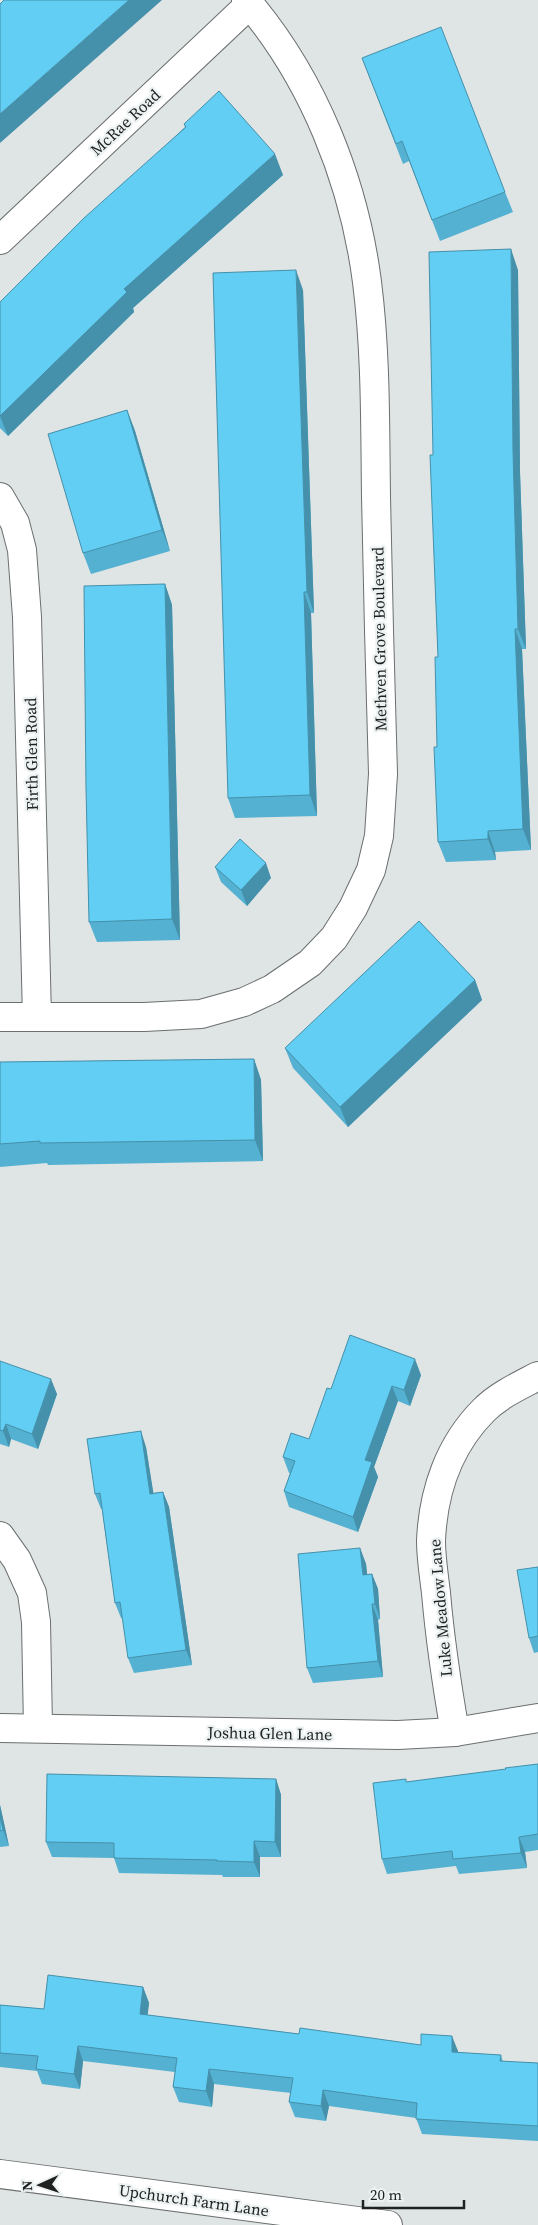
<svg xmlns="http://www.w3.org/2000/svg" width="538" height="2225" viewBox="0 0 538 2225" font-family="'Source Serif 4',serif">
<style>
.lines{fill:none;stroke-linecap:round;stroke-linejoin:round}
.street-casing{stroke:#6b6f6f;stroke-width:30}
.street{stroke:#fff;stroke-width:28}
.wall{fill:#54b1d1}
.shaded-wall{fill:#4590aa}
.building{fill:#62cef3;stroke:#4590aa}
.labels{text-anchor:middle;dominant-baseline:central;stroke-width:4.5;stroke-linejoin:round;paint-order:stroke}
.street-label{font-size:16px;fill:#1f2020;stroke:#ecf1f1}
</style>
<rect width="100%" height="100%" fill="#dfe4e4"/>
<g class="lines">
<defs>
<g id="street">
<polyline points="0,240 250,4"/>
<polyline points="0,497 15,523 22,550 27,617 37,1017"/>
<path d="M 0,1017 L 144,1017 L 201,1014 L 244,1002 L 272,989 L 310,963 L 334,938 L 353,908 L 371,870 L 379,836 L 383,774 C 380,681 378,589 376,496 C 375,425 376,353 367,282 C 354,181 313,78 246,0"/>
<polyline points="0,1536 17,1560 32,1593 36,1622 38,1728"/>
<polyline points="0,1728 398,1735 455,1732 538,1718"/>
<path d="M 455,1732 C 447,1686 440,1640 436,1593 C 434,1576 431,1558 431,1541 C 433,1492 449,1445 484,1410 C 499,1395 519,1386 538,1376"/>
<polyline points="0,2174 388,2225"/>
</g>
</defs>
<use href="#street" class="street-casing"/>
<use href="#street" class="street"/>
</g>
<g class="wall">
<polygon points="362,58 505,192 513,212 440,241 409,161 403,164"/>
<polygon points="184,124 283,175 133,308 134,312 8,436 0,428 0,302 185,127"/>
<polygon points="518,270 520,472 526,649 522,649 531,850 495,852 496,860 446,862 438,842 437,747 438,657 433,455"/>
<polygon points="303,290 314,613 311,613 317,816 235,818 228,798"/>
<polygon points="127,410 135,431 170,551 91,574 83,553"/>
<polygon points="165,584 172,605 180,940 97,942 89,922"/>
<polygon points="215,867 271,878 247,906 221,882"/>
<polygon points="475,980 482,1000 348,1127 293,1068 285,1048"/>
<polygon points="254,1059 261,1080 263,1161 48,1165 47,1163 0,1167 0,1062"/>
<polygon points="0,1361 57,1394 38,1449 11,1439 9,1447 0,1444"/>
<polygon points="421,1375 410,1406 398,1401 374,1467 378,1477 358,1532 289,1507 284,1491 290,1473 289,1473 283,1457 309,1439 331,1389"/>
<polygon points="146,1447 153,1493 163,1492 169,1507 192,1665 134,1673 128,1658 123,1618 121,1618 115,1603 102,1509 101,1509 95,1494"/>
<polygon points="360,1548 366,1564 367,1574 372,1574 378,1589 380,1619 378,1620 383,1677 313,1683 307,1668"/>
<polygon points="538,1567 538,1652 534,1653 529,1638"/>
<polygon points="538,1764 538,1850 525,1852 527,1868 459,1874 456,1866 387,1874 382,1859 407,1782 506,1769"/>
<polygon points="276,1779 281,1795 281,1857 260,1857 260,1877 223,1877 222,1875 119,1873 114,1858 52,1857 46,1842"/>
<polygon points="0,1805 9,1846 0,1847"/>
<polygon points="143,1987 149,2003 147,2015 299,2034 458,2051 458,2053 501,2055 503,2062 538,2063 538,2141 422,2134 416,2118 329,2106 326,2121 295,2117 289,2102 291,2093 214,2084 212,2107 179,2102 173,2087 175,2072 83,2061 80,2089 42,2084 37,2071 0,2067 0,2005 44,2009"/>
</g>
<g class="shaded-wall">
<polygon points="129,0 162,0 0,143 0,114"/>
<polygon points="275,154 283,175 133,308 134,312 8,436 0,416 124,289"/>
<polygon points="511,249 518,270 520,472 526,649 518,629 513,451"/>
<polygon points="296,270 303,290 314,613 307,592"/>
<polygon points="127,410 135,431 170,551 162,530"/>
<polygon points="165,584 172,605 180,940 172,919"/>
<polygon points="304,592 311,613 317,816 310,795"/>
<polygon points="515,629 522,649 531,850 523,829"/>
<polygon points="488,831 495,852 496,860 488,839"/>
<polygon points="266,863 271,878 247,906 241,890"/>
<polygon points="475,980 482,1000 348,1127 340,1107"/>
<polygon points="254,1059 261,1080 263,1161 255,1140"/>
<polygon points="415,1359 421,1375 410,1406 404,1390"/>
<polygon points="51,1379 57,1394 38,1449 32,1434"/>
<polygon points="392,1386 398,1401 374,1467 378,1477 358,1532 353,1517 365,1460"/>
<polygon points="6,1424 11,1439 9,1447 3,1431"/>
<polygon points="141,1431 146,1447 156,1509 150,1494"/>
<polygon points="163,1492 169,1507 192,1665 186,1650"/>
<polygon points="360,1548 366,1564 369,1590 363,1575"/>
<polygon points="372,1574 378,1589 380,1619 375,1604"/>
<polygon points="372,1604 378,1620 383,1677 378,1661"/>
<polygon points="276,1779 281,1795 281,1857 275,1842"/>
<polygon points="0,1805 9,1846 3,1830 0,1816"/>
<polygon points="519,1837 525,1852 527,1868 521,1853"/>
<polygon points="254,1841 260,1857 260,1877 254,1862"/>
<polygon points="143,1987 149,2003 146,2030 140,2014"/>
<polygon points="452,2036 458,2051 457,2068 452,2052"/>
<polygon points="78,2046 83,2061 80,2089 74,2074"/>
<polygon points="209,2069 214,2084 212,2107 206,2091"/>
<polygon points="323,2090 329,2106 326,2121 321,2106"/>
</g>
<g class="building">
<polygon points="4,0 129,0 0,114 0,4"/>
<polygon points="441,27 505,192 432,220 402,141 396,144 362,58"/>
<polygon points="219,91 275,154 124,289 127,292 0,416 0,302 84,218 186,127 184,124"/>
<polygon points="511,249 513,451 518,629 515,629 523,829 488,831 488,839 438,842 434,747 437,747 435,657 438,657 430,455 433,455 429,252"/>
<polygon points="296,270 307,592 304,592 310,795 228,798 213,273"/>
<polygon points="127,410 162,530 83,553 48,434"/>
<polygon points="165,584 172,919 89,922 86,788 84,586"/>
<polygon points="240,839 266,863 241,890 215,867"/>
<polygon points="419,921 475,980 340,1107 285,1048"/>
<polygon points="254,1059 255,1140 40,1143 40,1141 0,1144 0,1062"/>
<polygon points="350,1335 415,1359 404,1390 392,1386 365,1460 372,1462 353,1517 284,1491 295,1461 283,1457 291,1433 309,1439 327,1388 331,1389"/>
<polygon points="0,1361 51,1379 32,1434 6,1424 3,1431 0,1430"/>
<polygon points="141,1431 150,1494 163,1492 186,1650 128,1658 120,1602 115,1603 100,1493 95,1494 87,1439"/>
<polygon points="360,1548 363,1575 372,1574 375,1604 372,1604 378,1661 307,1668 298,1554"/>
<polygon points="538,1567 538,1636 529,1638 517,1570"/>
<polygon points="538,1764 538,1834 519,1837 521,1853 453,1859 452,1851 382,1859 373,1783 406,1779 406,1782 506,1769 505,1768"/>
<polygon points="47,1774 276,1779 275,1842 254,1841 254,1862 217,1861 217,1860 114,1858 114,1843 46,1842"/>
<polygon points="0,1816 3,1830 0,1831"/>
<polygon points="48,1975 143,1987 140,2014 299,2034 300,2028 421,2045 421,2034 452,2036 452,2052 501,2055 500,2061 538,2063 538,2126 416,2119 417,2103 323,2090 321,2106 289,2102 293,2078 209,2069 206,2091 173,2087 177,2058 78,2046 74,2074 36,2069 38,2056 0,2053 0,2005 44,2009"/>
</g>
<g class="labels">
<g class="street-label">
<text transform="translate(125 122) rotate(-43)">McRae Road</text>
<text transform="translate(379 639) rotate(-91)">Methven Grove Boulevard</text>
<text transform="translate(31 754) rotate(-91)">Firth Glen Road</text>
<text transform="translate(440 1608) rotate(-95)">Luke Meadow Lane</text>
<text transform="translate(270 1733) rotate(1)">Joshua Glen Lane</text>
<text transform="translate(194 2200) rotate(8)">Upchurch Farm Lane</text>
</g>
</g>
<g transform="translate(40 2185) rotate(267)" stroke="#ecf1f1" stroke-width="4" paint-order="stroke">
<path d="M0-4L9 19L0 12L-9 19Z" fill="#1f2020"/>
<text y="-8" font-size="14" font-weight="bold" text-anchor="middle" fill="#1f2020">N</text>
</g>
<path d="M363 2200v8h101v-8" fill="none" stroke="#1f2020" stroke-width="2.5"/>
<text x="370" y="2200" font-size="15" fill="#1f2020" stroke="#ecf1f1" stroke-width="4" paint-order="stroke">20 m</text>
</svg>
